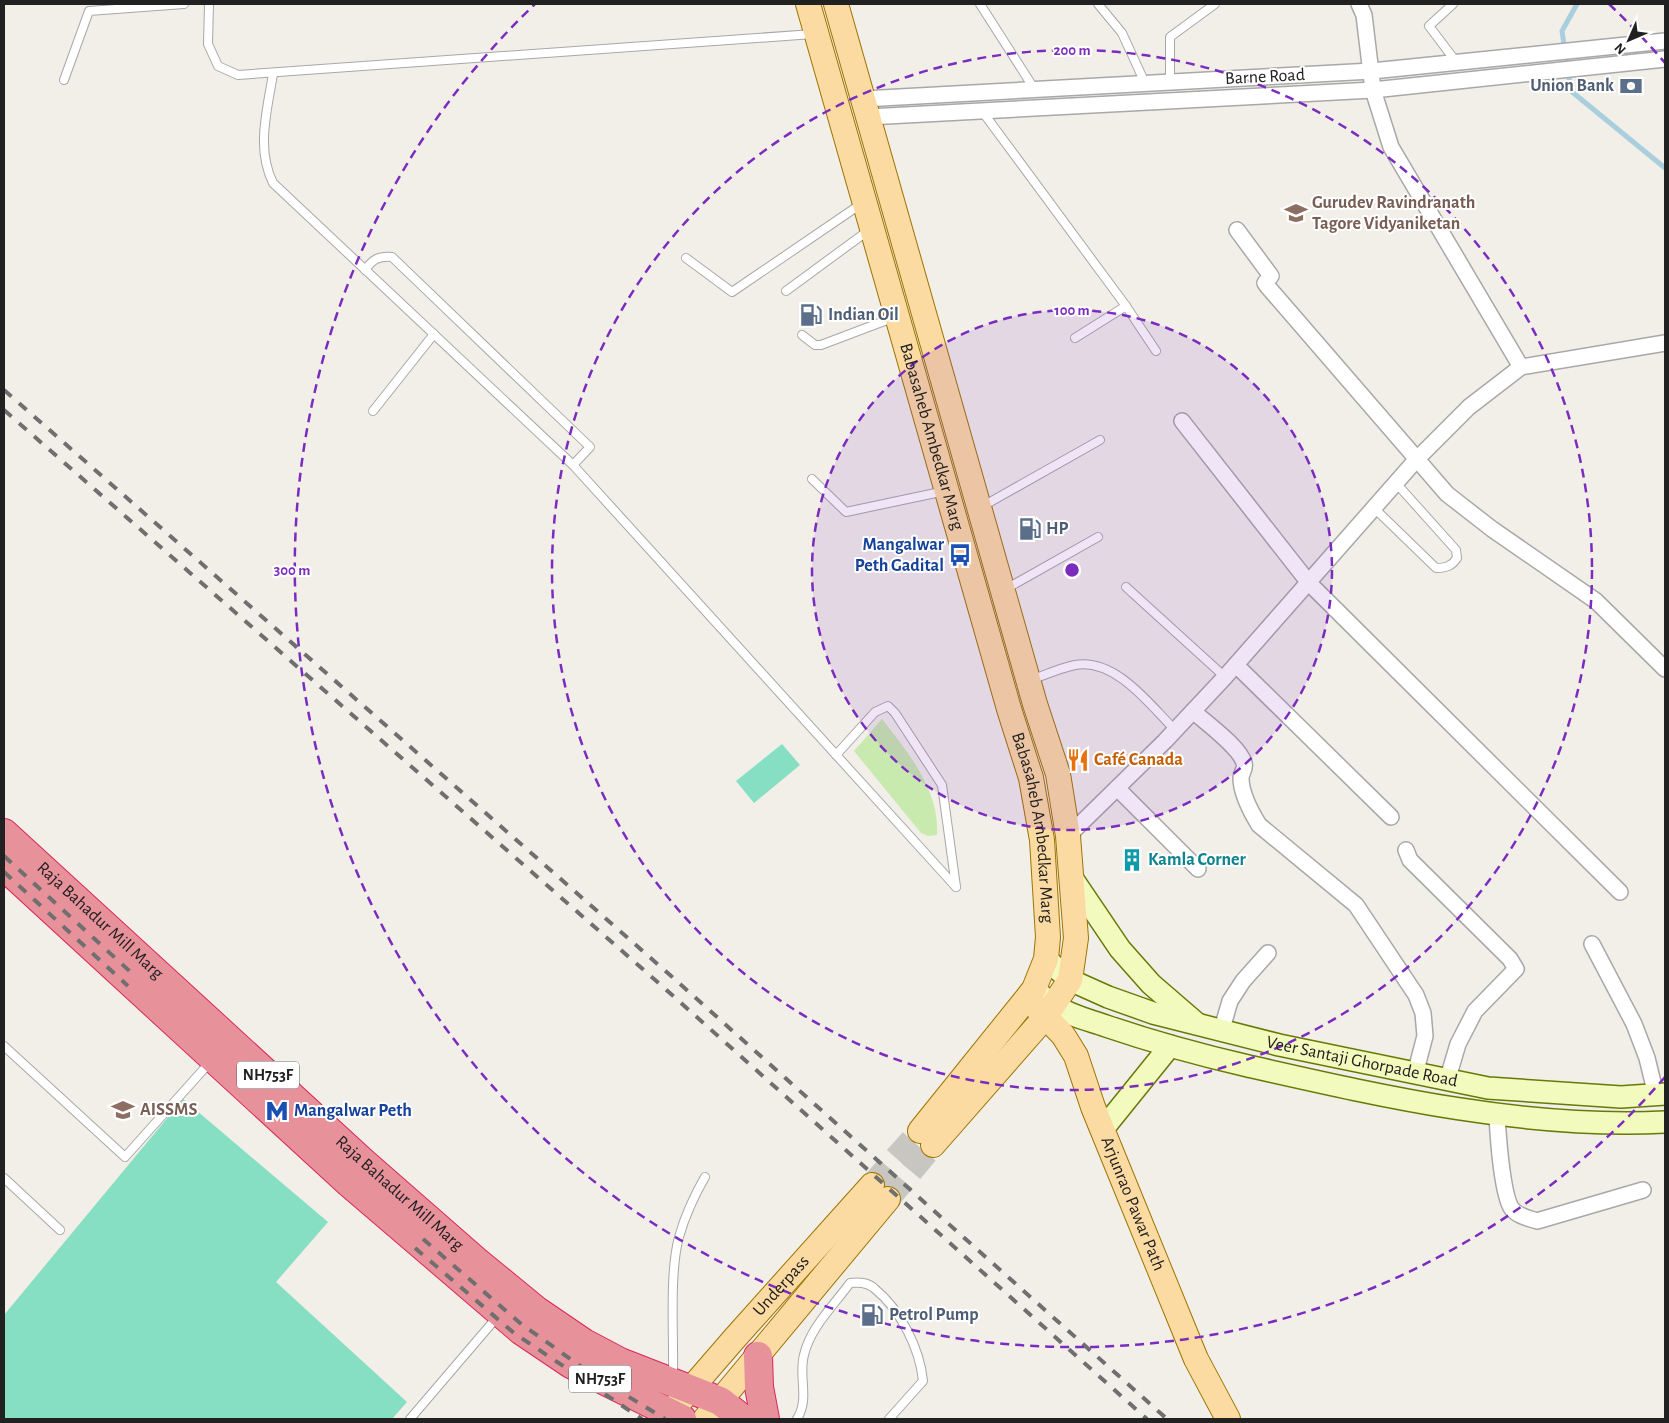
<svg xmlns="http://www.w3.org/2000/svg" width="1669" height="1423" viewBox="0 0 1669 1423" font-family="'Alegreya Sans',sans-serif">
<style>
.grass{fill:#c8eaaf}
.pitch{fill:#87dfc3}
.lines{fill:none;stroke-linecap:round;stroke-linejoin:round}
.stream{stroke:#a9cede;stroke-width:5}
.primary-tunnel{stroke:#c7c6c0;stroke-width:24;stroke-dasharray:24 12;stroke-linecap:butt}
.lane-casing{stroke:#a8a8a8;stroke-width:10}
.street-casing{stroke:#a8a8a8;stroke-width:18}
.secondary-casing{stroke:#667b05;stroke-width:24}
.primary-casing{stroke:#9d7401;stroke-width:26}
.highway-casing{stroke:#db295a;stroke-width:30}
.lane{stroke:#fff;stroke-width:8}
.street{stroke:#fff;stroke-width:15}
.secondary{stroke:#f2fabd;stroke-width:21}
.primary{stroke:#fcdba2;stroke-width:24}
.highway{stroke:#e7919b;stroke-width:28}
.rail{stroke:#6f6f6f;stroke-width:4;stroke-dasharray:10 10;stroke-linecap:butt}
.ring{fill:none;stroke:#7b2cbf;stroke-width:2.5;stroke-dasharray:9 6}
.labels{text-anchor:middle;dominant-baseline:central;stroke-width:4;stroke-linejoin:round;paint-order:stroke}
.shield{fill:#fff;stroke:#646464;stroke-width:1}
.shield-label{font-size:16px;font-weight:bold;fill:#212121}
.street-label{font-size:18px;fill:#212121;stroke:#fff}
.service-label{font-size:18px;font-weight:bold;fill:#4e5e75;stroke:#fff;text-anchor:start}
.education-label{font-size:18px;font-weight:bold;fill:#785e54;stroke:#fff;text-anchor:start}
.transit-label{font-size:18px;font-weight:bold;fill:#164399;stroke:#fff;text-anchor:end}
.food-label{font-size:18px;font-weight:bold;fill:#c56008;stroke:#fff;text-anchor:start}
.culture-label{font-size:18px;font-weight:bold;fill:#0d838f;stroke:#fff;text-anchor:start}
.centre{fill:#7b2cbf;stroke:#fff;stroke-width:2.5}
.ring-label{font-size:15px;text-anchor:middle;font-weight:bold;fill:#7b2cbf;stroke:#fff;stroke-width:4;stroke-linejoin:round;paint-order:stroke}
</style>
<rect width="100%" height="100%" fill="#f1efe8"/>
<path class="grass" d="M 882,719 C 908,752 940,791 937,835 L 928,836 L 921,833 L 854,751 Z"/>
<g class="pitch">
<polygon points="782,744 800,765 754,803 736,781"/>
<polygon points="183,1099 328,1222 276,1282 407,1402 392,1419 4,1419 4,1315"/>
</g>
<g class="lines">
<polyline class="stream" points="1577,4 1562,31 1571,91 1665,168"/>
<g class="primary-tunnel">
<polyline points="872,1185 920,1131"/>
<polyline points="888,1199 933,1145"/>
</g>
<defs>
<g id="lane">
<polyline points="209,4 208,44 218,66 238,75 813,34"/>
<polyline points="980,4 1035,90"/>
<polyline points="1098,4 1122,33 1145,83"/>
<polyline points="1453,4 1429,26 1457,63"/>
<path d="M 273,74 C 267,111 256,149 273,183 L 573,465 L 956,887"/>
<polyline points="64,80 89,11 184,4"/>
<polyline points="1170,81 1170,37 1215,4"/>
<polyline points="982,111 1126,306 1156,351"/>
<polyline points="686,258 732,292 861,204"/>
<path d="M 365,270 C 373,259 378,256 392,257 L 590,447 L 573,465"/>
<polyline points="786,291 869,230"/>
<polyline points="802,335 815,345 821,345 895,317"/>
<polyline points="1075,338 1126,306"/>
<polyline points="373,411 434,334"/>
<polyline points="812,479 846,512 945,491"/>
<polyline points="983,506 1100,440"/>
<path d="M 1374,508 L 1436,568 C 1446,568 1452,566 1457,558 L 1456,550 L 1396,483"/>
<polyline points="1126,587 1225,677"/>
<polyline points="1004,590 1098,537"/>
<path d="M 1031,680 C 1045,675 1060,668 1075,665 C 1116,658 1150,705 1175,730"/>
<polyline points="836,755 875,712 888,706 895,713 942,785 956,887"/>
<polyline points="4,1046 125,1157 211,1061"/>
<polyline points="4,1178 60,1230"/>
<path d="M 673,1377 C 674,1338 669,1273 679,1237 C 685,1216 694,1196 705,1177"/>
<polyline points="410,1419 498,1316"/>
<path d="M 797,1419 C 810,1398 798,1377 804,1355 C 810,1328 834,1305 850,1283 C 859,1282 868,1282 875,1289 C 900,1309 920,1349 923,1381 L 889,1419"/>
</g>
<g id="street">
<polyline points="1359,4 1364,15 1373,90 1391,147 1521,367"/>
<polyline points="863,99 1372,71 1665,41"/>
<polyline points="868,117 1373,90 1665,59"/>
<polyline points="1237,230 1271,276 1265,283 1268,287 1447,494 1492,529 1596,601 1665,669"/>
<polyline points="1182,421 1309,583 1620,892"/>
<polyline points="1236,665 1391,817"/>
<path d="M 1193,711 C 1206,723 1240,747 1244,763 C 1246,769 1241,773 1241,778 C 1241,794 1251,812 1259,825 L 1356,905 L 1416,995 L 1423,1013 L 1425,1036 L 1415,1074"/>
<polyline points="1117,788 1198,869"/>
<polyline points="1068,836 1165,741 1225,677 1416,460 1469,407 1521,367 1665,343"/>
<polyline points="1406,850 1410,860 1510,959 1516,969 1475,1011 1458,1044 1447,1081"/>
<polyline points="1592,944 1634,1024 1647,1058 1656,1095"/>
<polyline points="1221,1032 1230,1001 1243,981 1268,953"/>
<path d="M 1497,1116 C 1498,1134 1502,1195 1512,1209 C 1518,1216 1528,1218 1537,1221 L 1643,1190"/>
</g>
<g id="secondary">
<polyline points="1072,878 1120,949 1151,984 1195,1022"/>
<path id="s1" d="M 1046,959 L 1070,980 L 1108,997 L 1153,1013 L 1279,1045 L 1488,1088 L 1621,1097 L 1665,1094"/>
<path d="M 1034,989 C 1040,994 1047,1001 1054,1005 C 1070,1016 1089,1020 1106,1026 C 1153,1042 1200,1055 1248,1066 C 1385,1097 1524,1129 1665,1122"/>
<polyline points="1103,1129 1170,1046"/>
</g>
<g id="primary">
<path id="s2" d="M 808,4 L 1009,709 L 1031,778 L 1042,840 L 1048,937 L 1046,959 L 1034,989 L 1027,998 L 920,1131"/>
<polyline points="836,4 1035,704 1058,774 1068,836 1076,938 1070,980 1046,1016 933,1145"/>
<path id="s3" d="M 1036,1007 L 1063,1035 L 1076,1056 L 1093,1107 L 1196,1359 L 1228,1419"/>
<path id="s4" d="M 670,1413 L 734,1339 L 872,1185"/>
<polyline points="705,1419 888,1199"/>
</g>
<g id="highway">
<path id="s5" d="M 4,833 L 364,1163 L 476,1261 L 537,1311 L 584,1343 L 620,1362 L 720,1401 L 743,1419"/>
<polyline points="4,866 347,1181 522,1331 571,1364 682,1419"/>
<polyline points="758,1356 759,1387 765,1419"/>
</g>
</defs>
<use href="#lane" class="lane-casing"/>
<use href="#street" class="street-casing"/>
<use href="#secondary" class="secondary-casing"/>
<use href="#primary" class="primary-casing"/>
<use href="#highway" class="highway-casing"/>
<use href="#lane" class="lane"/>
<use href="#street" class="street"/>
<use href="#secondary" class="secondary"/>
<use href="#primary" class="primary"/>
<use href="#highway" class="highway"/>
<g class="rail">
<polyline points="4,390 670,975 1167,1419"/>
<polyline points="4,410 662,986 1147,1419"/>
<polyline points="4,856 136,977"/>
<polyline points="4,872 128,986"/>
<polyline points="423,1239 520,1323 590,1373 665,1419"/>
<polyline points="415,1248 514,1333 642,1419"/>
</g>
</g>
<circle cx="1072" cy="570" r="260" fill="#7b2cbf" fill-opacity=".12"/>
<g class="ring">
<circle cx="1072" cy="570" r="260"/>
<circle cx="1072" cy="570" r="520"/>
<path d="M1665 1077A780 780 0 1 1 535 4M1609 4A780 780 0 0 1 1665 63"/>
</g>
<defs>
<symbol id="bank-bare" viewBox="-9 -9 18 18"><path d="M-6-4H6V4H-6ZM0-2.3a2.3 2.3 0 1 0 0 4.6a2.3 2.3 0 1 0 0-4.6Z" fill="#5c6f8a" stroke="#fff" stroke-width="2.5" paint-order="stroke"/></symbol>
<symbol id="school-bare" viewBox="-9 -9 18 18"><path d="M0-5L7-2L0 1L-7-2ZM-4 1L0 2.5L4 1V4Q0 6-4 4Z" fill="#8d6e63" stroke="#fff" stroke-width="2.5" paint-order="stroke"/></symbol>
<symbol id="fuel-bare" viewBox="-9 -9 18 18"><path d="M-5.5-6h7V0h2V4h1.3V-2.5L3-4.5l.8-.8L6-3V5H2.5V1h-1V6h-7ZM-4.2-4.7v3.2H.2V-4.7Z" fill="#5c6f8a" stroke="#fff" stroke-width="2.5" paint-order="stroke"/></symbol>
<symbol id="bus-bare" viewBox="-9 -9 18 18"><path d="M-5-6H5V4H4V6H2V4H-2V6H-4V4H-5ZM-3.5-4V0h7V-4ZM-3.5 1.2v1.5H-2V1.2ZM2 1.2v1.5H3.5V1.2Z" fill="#1a4fb4" stroke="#fff" stroke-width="2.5" paint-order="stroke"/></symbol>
<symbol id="restaurant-bare" viewBox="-9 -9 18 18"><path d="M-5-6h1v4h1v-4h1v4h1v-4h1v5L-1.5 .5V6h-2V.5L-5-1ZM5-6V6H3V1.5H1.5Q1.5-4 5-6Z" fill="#e8710a" stroke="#fff" stroke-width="2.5" paint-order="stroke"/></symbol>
<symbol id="building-bare" viewBox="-9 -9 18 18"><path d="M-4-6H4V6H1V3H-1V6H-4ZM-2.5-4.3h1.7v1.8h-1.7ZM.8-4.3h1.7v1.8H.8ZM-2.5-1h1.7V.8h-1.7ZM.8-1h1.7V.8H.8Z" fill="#0f9aa8" stroke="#fff" stroke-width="2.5" paint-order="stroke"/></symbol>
<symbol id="university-bare" viewBox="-9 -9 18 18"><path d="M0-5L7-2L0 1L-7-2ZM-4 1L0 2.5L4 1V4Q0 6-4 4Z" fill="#8d6e63" stroke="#fff" stroke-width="2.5" paint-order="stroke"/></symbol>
<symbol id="metro-bare" viewBox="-9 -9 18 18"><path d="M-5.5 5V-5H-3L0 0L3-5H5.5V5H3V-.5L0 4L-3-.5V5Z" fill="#1a4fb4" stroke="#fff" stroke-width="2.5" paint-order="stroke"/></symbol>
</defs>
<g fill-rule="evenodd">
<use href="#bank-bare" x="1615" y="70" width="32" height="32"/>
<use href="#school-bare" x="1280" y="197" width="32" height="32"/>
<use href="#fuel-bare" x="795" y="299" width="32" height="32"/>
<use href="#fuel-bare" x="1014" y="513" width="32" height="32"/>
<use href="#bus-bare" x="944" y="539" width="32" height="32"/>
<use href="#restaurant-bare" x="1062" y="744" width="32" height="32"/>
<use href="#building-bare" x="1116" y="844" width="32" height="32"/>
<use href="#university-bare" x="107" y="1094" width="32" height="32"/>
<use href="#metro-bare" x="261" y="1095" width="32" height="32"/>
<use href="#fuel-bare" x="856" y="1299" width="32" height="32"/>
</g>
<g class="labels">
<g class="shield">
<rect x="237" y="1061.5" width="62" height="27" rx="4"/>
<rect x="569" y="1365.5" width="62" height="27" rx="4"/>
</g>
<g class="shield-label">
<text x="268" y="1075">NH753F</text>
<text x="600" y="1379">NH753F</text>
</g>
<g class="street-label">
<text transform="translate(1265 77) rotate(-3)">Barne Road</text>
<text stroke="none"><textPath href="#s2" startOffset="450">Babasaheb Ambedkar Marg</textPath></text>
<text stroke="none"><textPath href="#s2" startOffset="855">Babasaheb Ambedkar Marg</textPath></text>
<text stroke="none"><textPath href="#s5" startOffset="130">Raja Bahadur Mill Marg</textPath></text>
<text stroke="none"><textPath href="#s1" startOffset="336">Veer Santaji Ghorpade Road</textPath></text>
<text stroke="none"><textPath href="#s5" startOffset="535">Raja Bahadur Mill Marg</textPath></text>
<text stroke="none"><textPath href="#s3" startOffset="222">Arjunrao Pawar Path</textPath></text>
<text stroke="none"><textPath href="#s4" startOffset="169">Underpass</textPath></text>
</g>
<g class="service-label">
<text x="1614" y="86" text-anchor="end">Union Bank</text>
<text x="828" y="315">Indian Oil</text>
<text x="1046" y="529">HP</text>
<text x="889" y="1315">Petrol Pump</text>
</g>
<g class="education-label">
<text x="1312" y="203">Gurudev Ravindranath<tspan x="1312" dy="21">Tagore Vidyaniketan</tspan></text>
<text x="140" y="1110">AISSMS</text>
</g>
<g class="transit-label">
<text x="944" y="545">Mangalwar<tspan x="944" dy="21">Peth Gadital</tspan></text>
<text x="294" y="1111" text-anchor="start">Mangalwar Peth</text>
</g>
<g class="food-label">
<text x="1094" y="760">Café Canada</text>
</g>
<g class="culture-label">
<text x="1148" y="860">Kamla Corner</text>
</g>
</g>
<circle cx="1072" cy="570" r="8" class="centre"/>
<g class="ring-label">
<text x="1072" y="55">200 m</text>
<text x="1072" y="315">100 m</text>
<text x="292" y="575">300 m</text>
</g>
<rect width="1669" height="1423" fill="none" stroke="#212121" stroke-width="10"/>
<g transform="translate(1629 40) rotate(225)" stroke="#ffffff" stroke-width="4" paint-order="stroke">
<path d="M0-4L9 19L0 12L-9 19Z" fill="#212121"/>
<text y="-8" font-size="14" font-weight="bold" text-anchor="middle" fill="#212121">N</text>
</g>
</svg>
